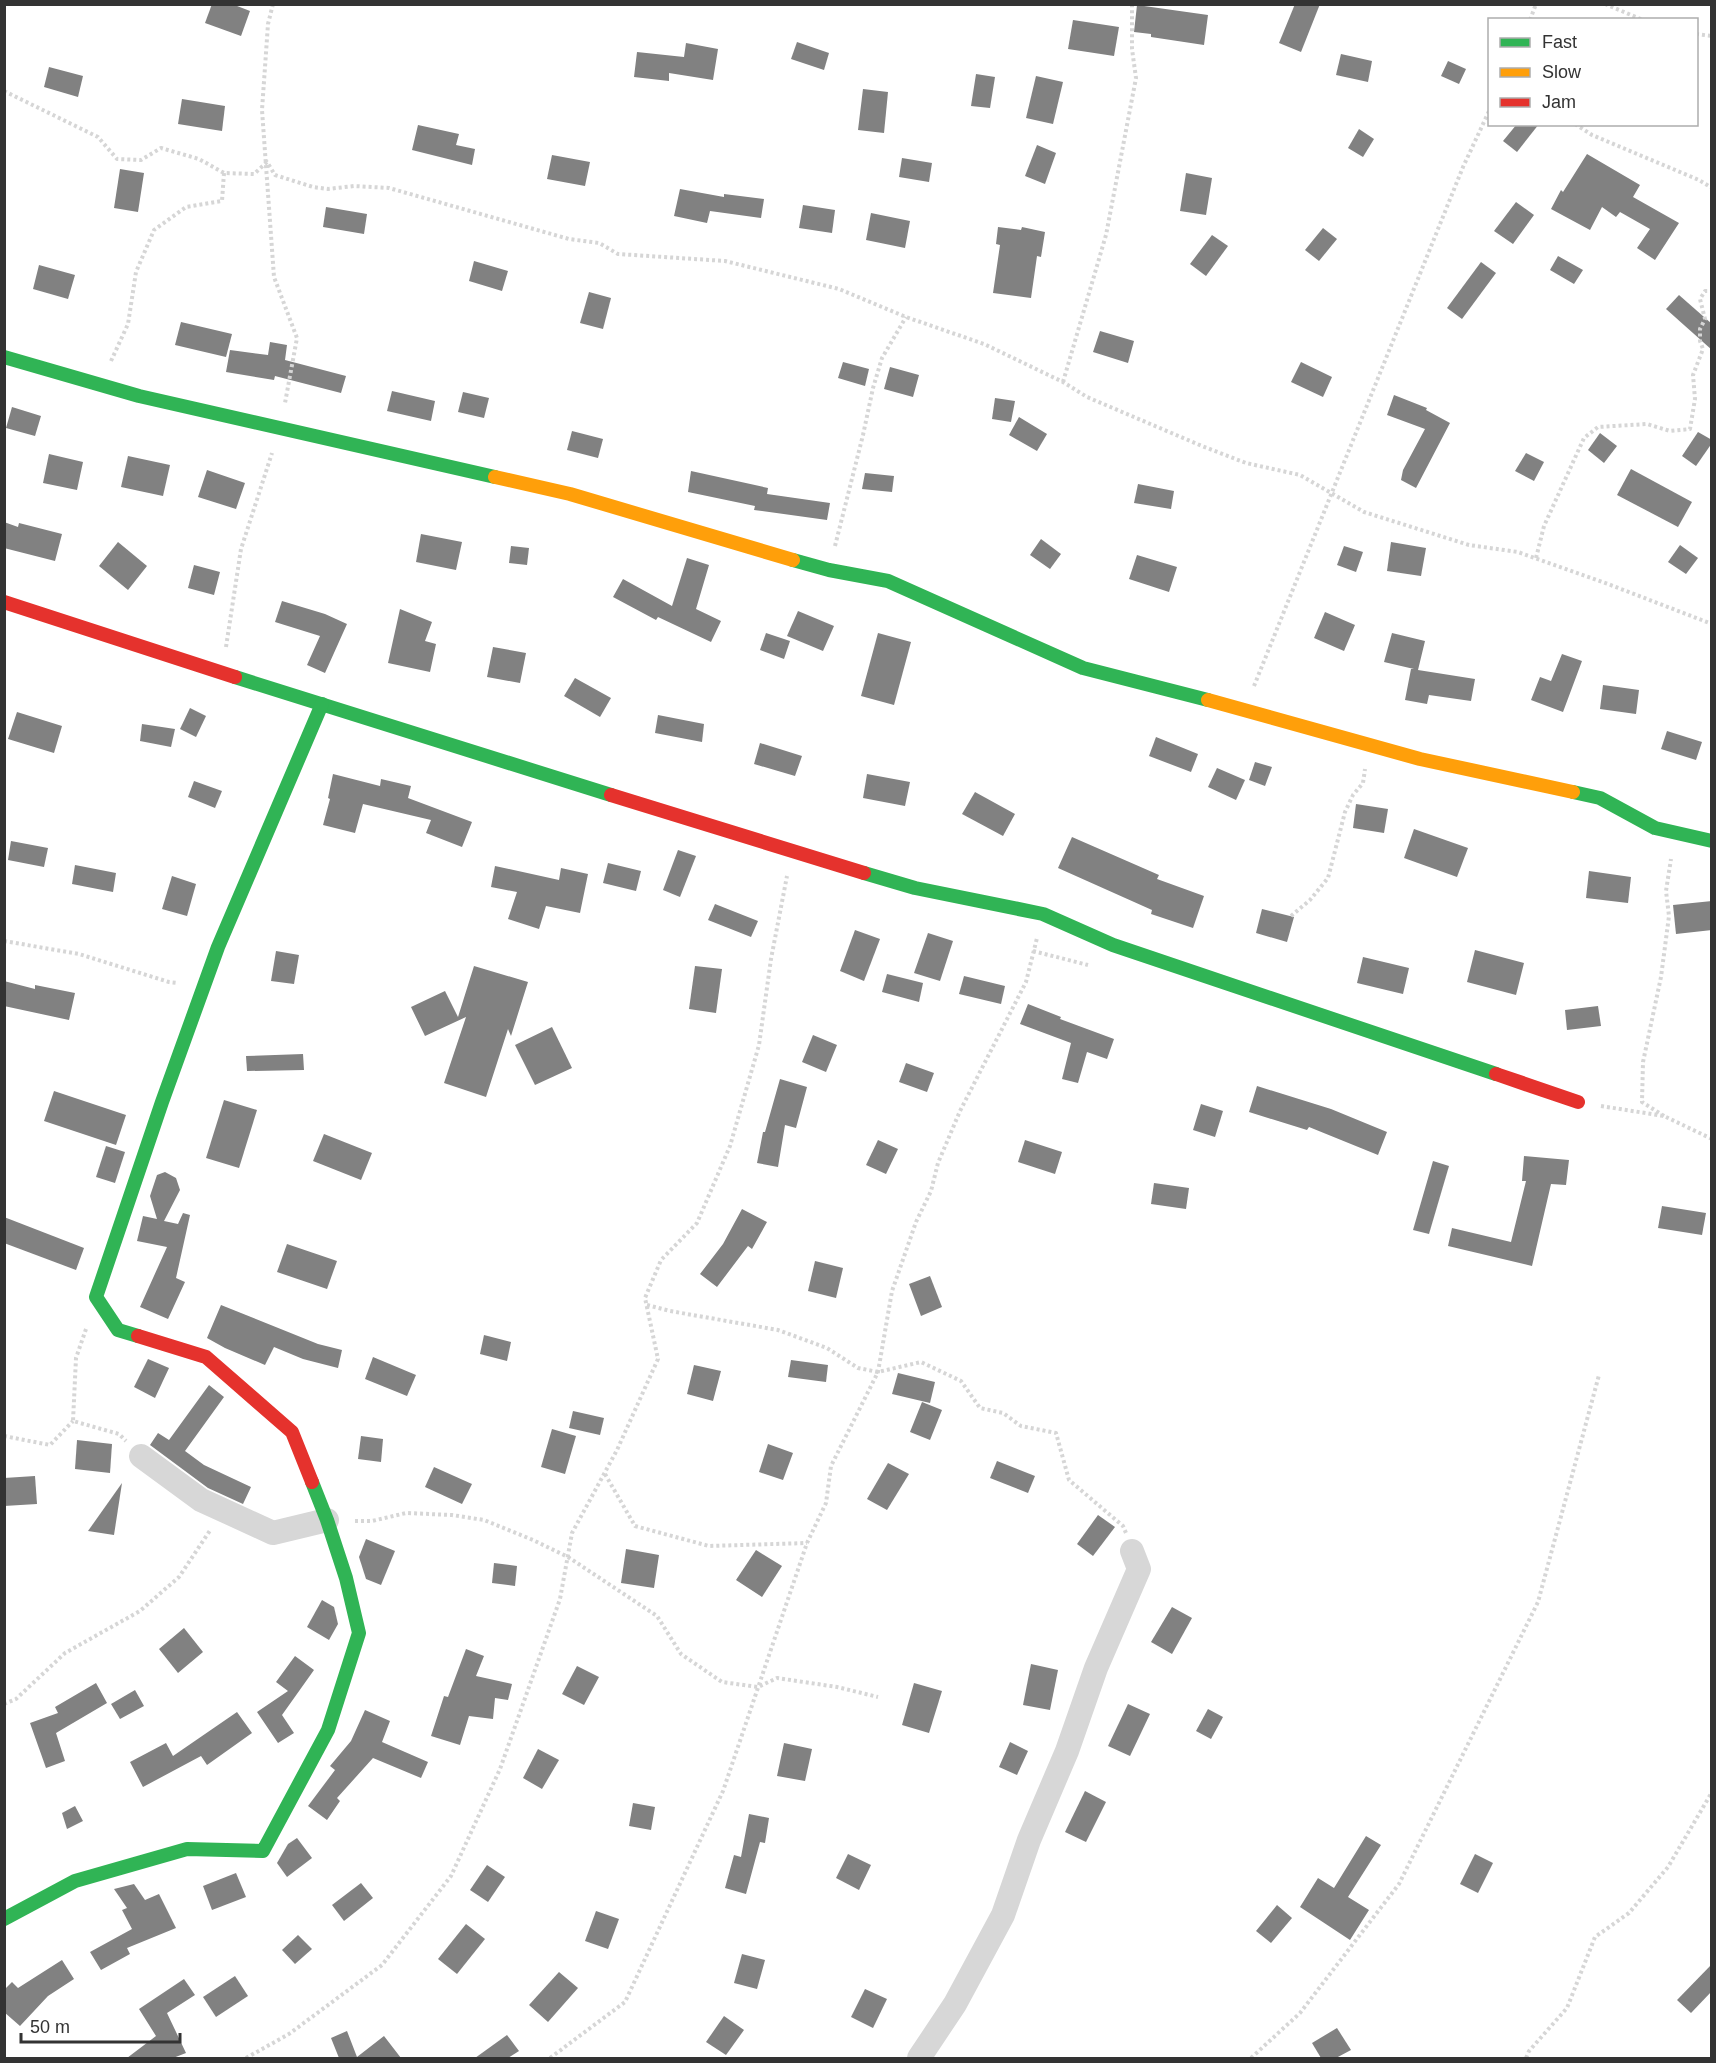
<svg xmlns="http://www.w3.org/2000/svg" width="1716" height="2063" viewBox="0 0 1716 2063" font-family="Helvetica,sans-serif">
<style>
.building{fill:#818181}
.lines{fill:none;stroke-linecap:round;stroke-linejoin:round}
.path{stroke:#d6d6d6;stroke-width:4;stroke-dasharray:3 3;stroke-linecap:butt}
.street{stroke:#d7d7d7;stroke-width:24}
.fast{stroke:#30b455;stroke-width:14}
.slow{stroke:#ff9f0a;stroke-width:14}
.jam{stroke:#e5322d;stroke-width:14}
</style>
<rect width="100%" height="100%" fill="#fff"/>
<g class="building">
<polygon points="212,4 232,4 250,11 241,36 205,23"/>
<polygon points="1295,4 1320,4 1301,52 1279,43"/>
<polygon points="1137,5 1208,15 1204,45 1151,37 1151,34 1134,32"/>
<polygon points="1073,20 1119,27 1114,56 1068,49"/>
<polygon points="797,42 829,53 824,70 791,59"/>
<polygon points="686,43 718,49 713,80 669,73 669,81 634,77 637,52 684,57"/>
<polygon points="1341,54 1372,61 1368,82 1336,75"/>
<polygon points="1448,61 1466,69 1459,84 1441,76"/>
<polygon points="49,67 83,76 78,97 44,87"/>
<polygon points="976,74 995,77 990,108 971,106"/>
<polygon points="1036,76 1063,82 1053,124 1026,118"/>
<polygon points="863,89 888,92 884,133 858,130"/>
<polygon points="182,99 225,106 222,131 178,124"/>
<polygon points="1517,124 1539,124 1517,152 1503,141"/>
<polygon points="418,125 459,134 456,145 475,149 472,165 412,150"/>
<polygon points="1359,129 1374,139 1363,157 1348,148"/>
<polygon points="1037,145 1056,153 1045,184 1025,176"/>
<polygon points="1587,154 1640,185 1633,197 1679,223 1655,260 1637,248 1650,229 1620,212 1616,217 1602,207 1590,230 1551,209 1561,190 1563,192"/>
<polygon points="552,155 590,162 585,186 547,179"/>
<polygon points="902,158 932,163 929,182 899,177"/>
<polygon points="120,169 144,173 138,212 114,208"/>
<polygon points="1186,173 1212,178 1206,215 1180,211"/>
<polygon points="680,189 724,197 724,194 764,199 761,218 710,211 707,223 674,216"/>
<polygon points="1516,202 1534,215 1513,244 1494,231"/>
<polygon points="803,205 835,210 832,233 799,228"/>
<polygon points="326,207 367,214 364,234 323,227"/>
<polygon points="871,213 910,221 905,248 866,240"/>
<polygon points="998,227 1021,230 1022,227 1045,232 1041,257 1037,256 1031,298 993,293 1000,245 996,244"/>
<polygon points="1323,228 1337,239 1319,261 1305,250"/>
<polygon points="1212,235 1228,246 1206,276 1190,264"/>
<polygon points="1558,256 1583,270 1574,284 1550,270"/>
<polygon points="474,261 508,271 502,291 469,281"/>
<polygon points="1481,262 1496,273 1462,319 1447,308"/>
<polygon points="39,265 75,275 68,299 33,289"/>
<polygon points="589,292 611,298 603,329 580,323"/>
<polygon points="1679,295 1712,324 1712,350 1666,309"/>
<polygon points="181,322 232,334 226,357 175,345"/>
<polygon points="1100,331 1134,341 1128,363 1093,352"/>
<polygon points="270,342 287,345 285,360 346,376 341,393 275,376 274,380 226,372 230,350 268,355"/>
<polygon points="843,362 869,369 865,386 838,378"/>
<polygon points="1301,362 1332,377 1323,397 1291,382"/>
<polygon points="890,367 919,375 913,397 884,389"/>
<polygon points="392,391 435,401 431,421 387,411"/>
<polygon points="463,392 489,398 484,418 458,412"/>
<polygon points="1394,395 1427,408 1426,410 1450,423 1416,488 1401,480 1403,470 1425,429 1387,415"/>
<polygon points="995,398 1015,401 1011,422 992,419"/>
<polygon points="12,407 41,416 35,436 6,428"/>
<polygon points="1019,417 1047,434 1037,451 1009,435"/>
<polygon points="572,431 603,439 598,458 567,450"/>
<polygon points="1698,432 1712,440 1712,443 1696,466 1682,456"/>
<polygon points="1600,433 1617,446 1604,463 1588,450"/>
<polygon points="1526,453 1544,462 1534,481 1515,471"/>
<polygon points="49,454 83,462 77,490 43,483"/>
<polygon points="128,456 170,465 163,496 121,487"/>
<polygon points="1631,469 1692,502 1678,527 1617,495"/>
<polygon points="207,470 245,483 236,509 198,497"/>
<polygon points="691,471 768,488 767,494 830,503 827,520 754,510 755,506 688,492"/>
<polygon points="865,473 894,476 892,492 862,489"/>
<polygon points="1138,484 1174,491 1171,509 1134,503"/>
<polygon points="4,522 18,527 19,523 62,534 55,561 4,548"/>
<polygon points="421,534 462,542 456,570 416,562"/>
<polygon points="1041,539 1061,554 1050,569 1030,555"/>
<polygon points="118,542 147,566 128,590 99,566"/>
<polygon points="1391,542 1426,548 1421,576 1387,571"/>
<polygon points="1680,545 1698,558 1686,574 1668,562"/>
<polygon points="511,546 529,548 527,565 509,563"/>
<polygon points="1344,546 1363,552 1356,572 1337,565"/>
<polygon points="1137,555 1177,567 1169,592 1129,579"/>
<polygon points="687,558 709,565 696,609 721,621 711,642 658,617 656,620 613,597 623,579 672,606"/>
<polygon points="194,565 220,572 214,595 188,588"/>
<polygon points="282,601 325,614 347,624 325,673 307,665 320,636 275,622"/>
<polygon points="400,609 432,622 425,641 436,644 430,672 388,663"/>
<polygon points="798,611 834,626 823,651 787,636"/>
<polygon points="1325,612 1355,625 1344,651 1314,638"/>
<polygon points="766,633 790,641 784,659 760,650"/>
<polygon points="878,633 911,642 894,705 861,696"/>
<polygon points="1392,633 1425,641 1418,670 1475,679 1471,701 1429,695 1427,704 1405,700 1411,669 1414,669 1384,662"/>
<polygon points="493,647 526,653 520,683 487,677"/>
<polygon points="1562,654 1582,661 1563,712 1531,700 1540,677 1551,681"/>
<polygon points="575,678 611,698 600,717 564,696"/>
<polygon points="1603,685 1639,690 1636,714 1600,709"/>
<polygon points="190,708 206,716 196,737 180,729"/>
<polygon points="17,712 62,726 54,753 8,739"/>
<polygon points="658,715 704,724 702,742 655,733"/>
<polygon points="142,724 175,729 171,747 140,741"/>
<polygon points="1667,731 1702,742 1696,760 1661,749"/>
<polygon points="1156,737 1198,754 1191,772 1149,756"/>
<polygon points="760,743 802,756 795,776 754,764"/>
<polygon points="1255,762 1272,767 1265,786 1249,780"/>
<polygon points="1217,768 1245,780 1236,800 1208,787"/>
<polygon points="333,774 380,786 381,779 411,786 408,798 472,822 462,847 426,833 431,820 363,804 355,833 323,825 330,799 328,798"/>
<polygon points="867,774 910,782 905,806 863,798"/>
<polygon points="194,781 222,791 215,808 188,797"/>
<polygon points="975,792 1015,814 1003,836 962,814"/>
<polygon points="1356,804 1388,809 1384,833 1353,828"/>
<polygon points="1414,829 1468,848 1457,877 1404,858"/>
<polygon points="1072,837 1159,875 1157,879 1204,896 1193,928 1151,914 1152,910 1058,868"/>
<polygon points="11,841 48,848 44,867 8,860"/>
<polygon points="678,850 696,856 680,897 663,890"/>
<polygon points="608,863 641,871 636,891 603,883"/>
<polygon points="75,865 116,873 113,892 72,884"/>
<polygon points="495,866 559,880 561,868 588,874 580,913 546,906 539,929 508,919 517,892 491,887"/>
<polygon points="1589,871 1631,877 1628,903 1586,898"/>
<polygon points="172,876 196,884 187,916 162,909"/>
<polygon points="1712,901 1712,930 1676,934 1673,905"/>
<polygon points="715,904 758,921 751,937 708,920"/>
<polygon points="1262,909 1294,917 1287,942 1256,933"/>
<polygon points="855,930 880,939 864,981 840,971"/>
<polygon points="928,933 953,941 940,981 914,973"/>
<polygon points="1475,950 1524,963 1516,995 1467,982"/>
<polygon points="276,951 299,955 294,984 271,981"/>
<polygon points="1363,957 1409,968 1403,994 1357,983"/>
<polygon points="474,966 528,982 511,1036 508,1029 486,1097 444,1083 466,1017 425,1036 411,1007 445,991 458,1017"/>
<polygon points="695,966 722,969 716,1013 689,1009"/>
<polygon points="887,974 923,983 919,1002 882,992"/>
<polygon points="964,976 1005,986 1001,1004 959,994"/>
<polygon points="4,981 35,989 35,985 75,993 69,1020 4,1006"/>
<polygon points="1028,1004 1061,1017 1060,1019 1114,1039 1107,1059 1087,1052 1078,1083 1062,1079 1071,1043 1020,1024"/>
<polygon points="1598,1006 1601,1026 1567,1030 1565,1010"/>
<polygon points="552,1027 572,1068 535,1085 515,1045"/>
<polygon points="813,1035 837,1045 826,1072 802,1062"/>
<polygon points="303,1054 304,1070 247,1071 246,1056"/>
<polygon points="906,1063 934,1073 927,1092 899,1082"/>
<polygon points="780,1079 807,1087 796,1128 785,1125 778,1167 757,1163 763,1132 765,1132"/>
<polygon points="1257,1086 1331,1109 1387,1132 1378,1155 1309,1127 1307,1130 1249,1112"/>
<polygon points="54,1091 126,1115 116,1145 44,1121"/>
<polygon points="224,1100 257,1110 239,1168 206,1158"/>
<polygon points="1201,1104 1223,1111 1215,1137 1193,1130"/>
<polygon points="324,1134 372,1153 361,1180 313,1161"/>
<polygon points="878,1140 898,1149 886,1174 866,1165"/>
<polygon points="1025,1140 1062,1152 1055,1174 1018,1162"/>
<polygon points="106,1146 125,1152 115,1183 96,1177"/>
<polygon points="1524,1156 1569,1160 1566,1185 1551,1184 1532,1266 1448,1246 1452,1228 1511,1242 1526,1181 1522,1181"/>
<polygon points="1433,1161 1449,1166 1429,1234 1413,1230"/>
<polygon points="165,1172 176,1178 180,1190 164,1221 178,1224 183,1213 190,1215 176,1278 185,1282 168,1319 140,1307 167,1247 137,1241 143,1216 157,1219 150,1196 157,1175"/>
<polygon points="1154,1183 1189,1188 1186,1209 1151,1204"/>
<polygon points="1662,1206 1706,1213 1702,1235 1658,1228"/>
<polygon points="742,1209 767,1222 752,1249 748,1246 717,1287 700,1274 723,1244"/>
<polygon points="4,1217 84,1248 76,1270 4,1243"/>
<polygon points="287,1244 337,1261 327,1289 277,1272"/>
<polygon points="815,1261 843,1268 836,1298 808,1291"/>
<polygon points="930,1276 942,1307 921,1316 909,1284"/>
<polygon points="221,1305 318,1344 342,1350 338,1368 303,1359 274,1347 265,1365 225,1348 207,1338"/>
<polygon points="484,1335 511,1342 507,1361 480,1354"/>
<polygon points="373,1357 416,1375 407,1396 365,1379"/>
<polygon points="148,1359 169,1368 155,1398 134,1387"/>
<polygon points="791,1360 828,1365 826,1382 788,1377"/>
<polygon points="694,1365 721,1371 713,1401 687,1394"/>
<polygon points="898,1373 935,1382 930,1403 892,1394"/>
<polygon points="209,1385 224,1397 185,1451 204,1465 251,1487 243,1504 208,1488 150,1445 158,1433 169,1440"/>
<polygon points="922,1402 942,1410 930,1440 910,1432"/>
<polygon points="573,1411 604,1418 600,1435 569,1428"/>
<polygon points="552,1429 576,1436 565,1474 541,1467"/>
<polygon points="361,1436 383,1439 381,1462 358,1459"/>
<polygon points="77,1440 112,1444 110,1473 75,1469"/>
<polygon points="768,1444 793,1453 783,1480 759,1472"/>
<polygon points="997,1461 1035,1476 1028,1493 990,1478"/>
<polygon points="888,1463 909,1474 887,1510 867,1499"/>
<polygon points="434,1467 472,1484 462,1504 425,1487"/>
<polygon points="35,1476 37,1504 4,1506 4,1478"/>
<polygon points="122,1483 114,1535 88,1531"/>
<polygon points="1098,1515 1115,1527 1093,1556 1077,1544"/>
<polygon points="366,1539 395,1551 381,1585 366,1579 359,1557"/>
<polygon points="626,1549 659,1555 654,1588 621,1583"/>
<polygon points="756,1550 782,1566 762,1597 736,1580"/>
<polygon points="494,1563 517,1566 515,1586 492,1583"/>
<polygon points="322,1600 334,1607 338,1624 329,1640 307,1627"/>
<polygon points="1172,1607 1192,1618 1172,1654 1151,1642"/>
<polygon points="184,1628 203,1652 178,1673 159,1649"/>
<polygon points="466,1649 484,1656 476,1676 512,1684 508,1700 495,1698 493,1719 469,1716 460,1745 431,1736 444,1696 448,1697"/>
<polygon points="295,1656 314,1670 282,1715 294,1733 278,1743 257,1712 288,1691 276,1682"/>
<polygon points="1031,1664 1058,1670 1050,1710 1023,1705"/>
<polygon points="577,1666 599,1677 584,1705 562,1694"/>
<polygon points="96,1683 107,1703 56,1733 65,1761 46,1768 30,1723 58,1713 55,1707"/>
<polygon points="914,1683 942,1691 929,1733 902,1725"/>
<polygon points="135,1690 144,1706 120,1719 111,1704"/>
<polygon points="1128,1704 1150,1714 1130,1756 1108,1746"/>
<polygon points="1208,1709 1223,1717 1211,1739 1196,1731"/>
<polygon points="365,1710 390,1721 382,1742 428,1762 421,1778 373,1758 337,1798 340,1801 327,1820 308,1806 335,1770 330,1766 351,1741"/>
<polygon points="237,1712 252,1733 207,1765 201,1756 143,1787 130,1762 166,1743 173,1756"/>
<polygon points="1010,1742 1028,1751 1017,1775 999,1767"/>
<polygon points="784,1743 812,1749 805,1781 777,1776"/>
<polygon points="538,1749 559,1760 542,1789 523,1778"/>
<polygon points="1085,1791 1106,1802 1086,1842 1065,1832"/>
<polygon points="633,1803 655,1807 651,1830 629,1826"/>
<polygon points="75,1806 83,1821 67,1829 62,1813"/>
<polygon points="749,1814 769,1818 765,1843 760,1842 746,1894 725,1888 734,1855 741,1857"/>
<polygon points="1366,1836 1381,1845 1348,1897 1369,1910 1350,1940 1300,1907 1318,1878 1334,1888"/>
<polygon points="297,1838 312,1858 287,1877 277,1863 288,1844"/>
<polygon points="848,1854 871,1865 859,1890 836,1878"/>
<polygon points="1475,1854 1493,1863 1478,1893 1460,1884"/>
<polygon points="487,1865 505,1877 488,1902 470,1890"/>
<polygon points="236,1873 246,1897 212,1910 203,1886"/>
<polygon points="361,1883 373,1898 344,1921 332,1905"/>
<polygon points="134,1884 145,1900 159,1894 176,1928 127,1948 130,1954 101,1970 90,1952 132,1929 122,1910 127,1908 114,1889"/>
<polygon points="1277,1905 1292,1918 1271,1943 1256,1931"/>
<polygon points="596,1911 619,1919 608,1949 585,1941"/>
<polygon points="466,1924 485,1939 457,1974 438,1959"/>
<polygon points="298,1935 312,1949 295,1964 282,1950"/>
<polygon points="742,1954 765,1960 757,1989 734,1983"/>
<polygon points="62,1960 74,1979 48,1996 20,2026 4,2012 4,1990 12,1982 18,1988"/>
<polygon points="1712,1964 1712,1991 1691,2013 1677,2000"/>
<polygon points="559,1972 578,1988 548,2022 529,2005"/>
<polygon points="235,1976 248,1996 216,2017 203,1997"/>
<polygon points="184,1979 195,1995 167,2013 186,2053 173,2058 127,2058 156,2036 139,2009"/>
<polygon points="865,1989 887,1999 873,2028 851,2017"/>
<polygon points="724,2016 744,2030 726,2055 706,2042"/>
<polygon points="1337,2028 1351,2050 1336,2058 1321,2058 1312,2043"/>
<polygon points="347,2031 357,2057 384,2036 401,2058 339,2058 331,2038"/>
<polygon points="507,2035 519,2051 508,2058 475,2058"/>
</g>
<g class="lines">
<g class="path">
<polyline points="273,4 268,24 262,110 274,277 297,338 285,403"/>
<polyline points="1605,4 1643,20"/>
<polyline points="1530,20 1536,4"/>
<polyline points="1696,34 1712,36"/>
<polyline points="4,91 98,137 117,159 141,160 161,148 199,159 224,173 254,174 267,162 275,175 313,187 328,189 354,186 389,188 569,239 599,243 618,254 725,261 839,289 906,317 984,344 1063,382 1087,397 1202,446 1246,463 1300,475 1364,512 1469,545 1518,552 1608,584 1712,624"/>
<polyline points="1575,124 1592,135 1699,180 1712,188"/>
<polyline points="111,361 128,324 136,272 154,230 186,207 222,201 224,173"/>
<polyline points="1063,382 1106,235 1136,78 1132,49 1132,4"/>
<polyline points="835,546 863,435 873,388 882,358 906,317"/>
<polyline points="1536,558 1544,526 1584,438 1598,427 1647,424 1670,431 1690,429 1695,399 1693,375 1703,349 1700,341 1700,329 1705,319 1700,299 1705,291 1712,291"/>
<polyline points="226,647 241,549 272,453"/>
<polyline points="1254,686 1463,167 1490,109"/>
<polyline points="1291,916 1310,900 1328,878 1345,812 1353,795 1363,783 1365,769"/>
<polyline points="4,941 79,954 169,982 178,983"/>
<polyline points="1033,951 1088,965"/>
<polyline points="1601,1106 1664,1116 1712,1139"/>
<polyline points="1664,1116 1642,1102 1643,1062 1661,977 1669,916 1666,891 1671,859"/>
<polyline points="647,1305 670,1311 778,1330 827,1348 858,1368 878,1372 921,1362 961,1381 980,1408 1003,1413 1021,1426 1056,1433 1069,1480 1123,1526 1126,1533"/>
<polyline points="86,1329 76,1358 73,1421 119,1434 126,1441"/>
<polyline points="4,1436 50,1445 73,1421"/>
<polyline points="605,1474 635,1526 709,1546 807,1543"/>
<polyline points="355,1521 372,1521 406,1513 452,1515 484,1520 533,1540 568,1557 657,1616 681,1654 722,1682 758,1687 777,1678 837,1687 878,1697"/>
<polyline points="4,1704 16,1699 65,1653 140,1611 179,1577 211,1529"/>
<polyline points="246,2058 289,2034 382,1965 451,1876 500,1769 560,1599 572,1533 617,1450 658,1359 645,1298 661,1260 697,1223 730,1146 759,1045 771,959 787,876"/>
<polyline points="550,2058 625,2002 723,1791 807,1543 826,1503 831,1466 878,1372 892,1291 916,1222 931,1191 938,1163 960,1111 1026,982 1037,938"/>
<polyline points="1251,2058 1300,2013 1399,1884 1538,1602 1599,1375"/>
<polyline points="1526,2058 1529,2051 1567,2008 1595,1937 1629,1913 1668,1867 1712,1792"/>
</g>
<g class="street">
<polyline points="141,1456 201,1500 273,1533 327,1520"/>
<polyline points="919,2058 955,2004 1003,1915 1029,1840 1067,1751 1096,1668 1139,1569 1132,1551"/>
</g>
<g class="fast">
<polyline points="4,357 139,396 495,477"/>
<polyline points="793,560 829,570 888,581 1083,668 1208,700"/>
<polyline points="235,677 611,795"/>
<polyline points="1573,792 1600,798 1655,828 1712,841"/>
<polyline points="864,873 915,888 1043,914 1113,945 1496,1074"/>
<polyline points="138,1336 118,1330 96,1297 162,1102 218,947 322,704"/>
<polyline points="4,1919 75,1881 187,1849 263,1851 328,1730 359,1633 346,1578 327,1520 312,1482"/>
</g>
<g class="slow">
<polyline points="495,477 570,494 793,560"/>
<polyline points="1208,700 1420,759 1573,792"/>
</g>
<g class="jam">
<polyline points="4,602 235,677"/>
<polyline points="611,795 864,873"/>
<polyline points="1496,1074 1578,1102"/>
<polyline points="138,1336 206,1357 292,1432 312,1482"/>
</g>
</g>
<rect width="1716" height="2063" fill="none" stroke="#333333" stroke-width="12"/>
<rect x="1488" y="18" width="210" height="108" fill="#ffffff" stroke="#adadad" stroke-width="1.5"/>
<rect x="1500" y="38" width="30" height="9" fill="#30b455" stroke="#adadad" stroke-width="1.5"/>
<text x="1542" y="48" font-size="18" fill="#333333">Fast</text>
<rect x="1500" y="68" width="30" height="9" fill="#ff9f0a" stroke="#adadad" stroke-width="1.5"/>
<text x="1542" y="78" font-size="18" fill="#333333">Slow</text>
<rect x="1500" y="98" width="30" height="9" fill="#e5322d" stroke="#adadad" stroke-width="1.5"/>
<text x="1542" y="108" font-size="18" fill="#333333">Jam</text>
<path d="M21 2033v9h159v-9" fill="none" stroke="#333333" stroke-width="3"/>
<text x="30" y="2033" font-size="18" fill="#333333" stroke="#ffffff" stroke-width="4.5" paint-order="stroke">50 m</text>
</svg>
